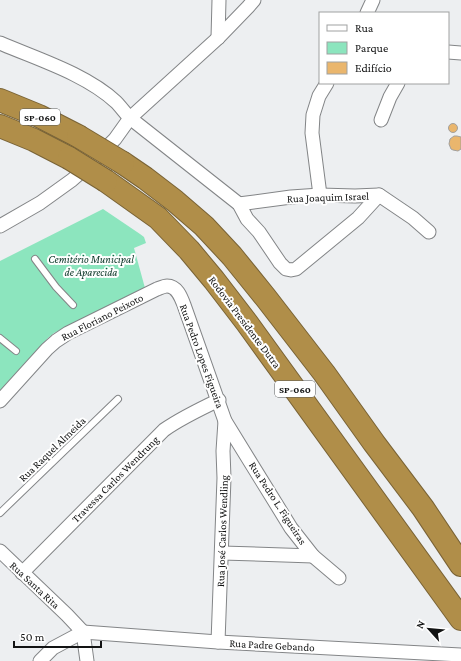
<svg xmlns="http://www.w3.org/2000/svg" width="461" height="661" viewBox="0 0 461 661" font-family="'Crimson Pro',serif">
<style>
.green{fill:#8ce5be}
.building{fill:#eab66d;stroke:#a2a09e}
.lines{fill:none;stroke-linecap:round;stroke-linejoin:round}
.service-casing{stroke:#838587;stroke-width:8}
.minor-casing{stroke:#838587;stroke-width:15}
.motorway-casing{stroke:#796336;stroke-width:24}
.service{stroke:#fff;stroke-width:6}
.minor{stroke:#fff;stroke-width:13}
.motorway{stroke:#b08e49;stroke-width:22}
.motorway-bridge-casing{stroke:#796336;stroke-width:24;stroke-linecap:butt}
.motorway-bridge{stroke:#b08e49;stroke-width:22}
.labels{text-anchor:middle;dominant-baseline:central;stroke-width:4;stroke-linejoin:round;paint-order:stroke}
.shield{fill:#fff;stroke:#595a5a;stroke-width:1}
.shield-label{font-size:10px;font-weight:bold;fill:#121313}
.street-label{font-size:11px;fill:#121313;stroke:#fff}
.park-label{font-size:11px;font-style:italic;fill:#073424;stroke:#fff}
</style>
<rect width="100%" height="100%" fill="#edeff1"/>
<polygon class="green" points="103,209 140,234 144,237 146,243 134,248 145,288 54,333 48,338 0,394 0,261"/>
<g class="building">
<circle cx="453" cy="128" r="4.5"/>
<polygon points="454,136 457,136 461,137 461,149 458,151 453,150 451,149 449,144 450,139"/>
</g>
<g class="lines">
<defs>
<g id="service">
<polyline points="35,259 56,287 73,305"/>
<polyline points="0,338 16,351"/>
<polyline points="0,513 118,399"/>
</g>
<g id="minor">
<polyline points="367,13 373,0"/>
<polyline points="218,38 219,0"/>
<path d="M 0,43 C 37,59 86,74 116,102 C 121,107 125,113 130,118 L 239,204 L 247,219 L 259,232 L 280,263 L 286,269 L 291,270 L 296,269 L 358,218 L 379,195"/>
<polyline points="448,52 461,53"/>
<polyline points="381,120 390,97 398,83"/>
<polyline points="320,195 312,133 313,115 319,96 327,83"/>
<polyline points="239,204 291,197 320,195 355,196 379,195 413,218 429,232"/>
<polyline points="0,226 40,203 72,180 89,165 115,139 130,118 218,38 248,7 254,0"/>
<path d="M 0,401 L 47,349 L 56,341 L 68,333 L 157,289 C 160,288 164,286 167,286 C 177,286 181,297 184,305 L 225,421 L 291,528 L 313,556 L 339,578"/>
<polyline points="0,551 67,615 83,632 87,661"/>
<polyline points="222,553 313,556"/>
<path d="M 22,573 L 164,430 C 181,418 200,409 219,400"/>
<polyline points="83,632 218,642 461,655"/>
<polyline points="218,642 224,478 223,451 225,421"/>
<polyline points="40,661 53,648 83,632"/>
</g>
<g id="motorway">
<polyline points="0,100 39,116 78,136"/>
<polyline points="0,126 34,140 69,158"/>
<polyline points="123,163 145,178 175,201 204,226 232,256 266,298 324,373 374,443 423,508 461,565"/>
<polyline points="106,181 158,218 189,250 214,280 247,323 461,619"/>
</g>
</defs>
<use href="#service" class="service-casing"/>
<use href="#minor" class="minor-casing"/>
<use href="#motorway" class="motorway-casing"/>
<use href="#service" class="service"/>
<use href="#minor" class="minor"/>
<use href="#motorway" class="motorway"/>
<defs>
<g id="motorway-bridge">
<polyline points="78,136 123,163"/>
<polyline points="69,158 106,181"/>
</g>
</defs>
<use href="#motorway-bridge" class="motorway-bridge-casing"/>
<use href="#motorway-bridge" class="motorway-bridge"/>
</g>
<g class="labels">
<g class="shield">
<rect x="20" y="109" width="40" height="16" rx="3"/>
<rect x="275" y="381" width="40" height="16" rx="3"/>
</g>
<g class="shield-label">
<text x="40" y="117">SP-060</text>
<text x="295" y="389">SP-060</text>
</g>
<g class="street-label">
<text transform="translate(328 197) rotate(-2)">Rua Joaquim Israel</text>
<text transform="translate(102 317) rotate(-27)">Rua Floriano Peixoto</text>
<text transform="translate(245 322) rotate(53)">Rodovia Presidente Dutra</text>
<text transform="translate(202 356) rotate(70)">Rua Pedro Lopes Figueira</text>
<text transform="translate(52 449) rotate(-44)">Rua Raquel Almeida</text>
<text transform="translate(115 479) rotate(-45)">Travessa Carlos Wendrung</text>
<text transform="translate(278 503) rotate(57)">Rua Pedro L. Figueiras</text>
<text transform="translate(222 531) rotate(-88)">Rua José Carlos Wendling</text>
<text transform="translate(35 585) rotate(43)">Rua Santa Rita</text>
<text transform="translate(272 645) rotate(3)">Rua Padre Gebando</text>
</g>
<g class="park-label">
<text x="91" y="259">Cemitério Municipal<tspan x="91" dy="13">de Aparecida</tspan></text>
</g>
</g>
<rect x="319" y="12" width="130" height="72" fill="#ffffff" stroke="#a0a1a1"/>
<rect x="327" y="25" width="20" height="6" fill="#ffffff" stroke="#a0a1a1"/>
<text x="355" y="32" font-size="12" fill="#121313">Rua</text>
<rect x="327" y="42" width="20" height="12" fill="#8ce5be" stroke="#a0a1a1"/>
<text x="355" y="52" font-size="12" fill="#121313">Parque</text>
<rect x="327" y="62" width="20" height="12" fill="#eab66d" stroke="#a0a1a1"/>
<text x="355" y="72" font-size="12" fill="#121313">Edifício</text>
<g transform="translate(429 629) rotate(297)" stroke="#ffffff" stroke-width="3" paint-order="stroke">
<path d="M0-3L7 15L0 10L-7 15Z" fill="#121313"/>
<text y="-6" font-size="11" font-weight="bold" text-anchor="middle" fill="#121313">N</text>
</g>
<path d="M14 641v6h87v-6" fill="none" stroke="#121313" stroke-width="2"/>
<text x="20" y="641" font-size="12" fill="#121313" stroke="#ffffff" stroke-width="3" paint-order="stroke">50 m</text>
</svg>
